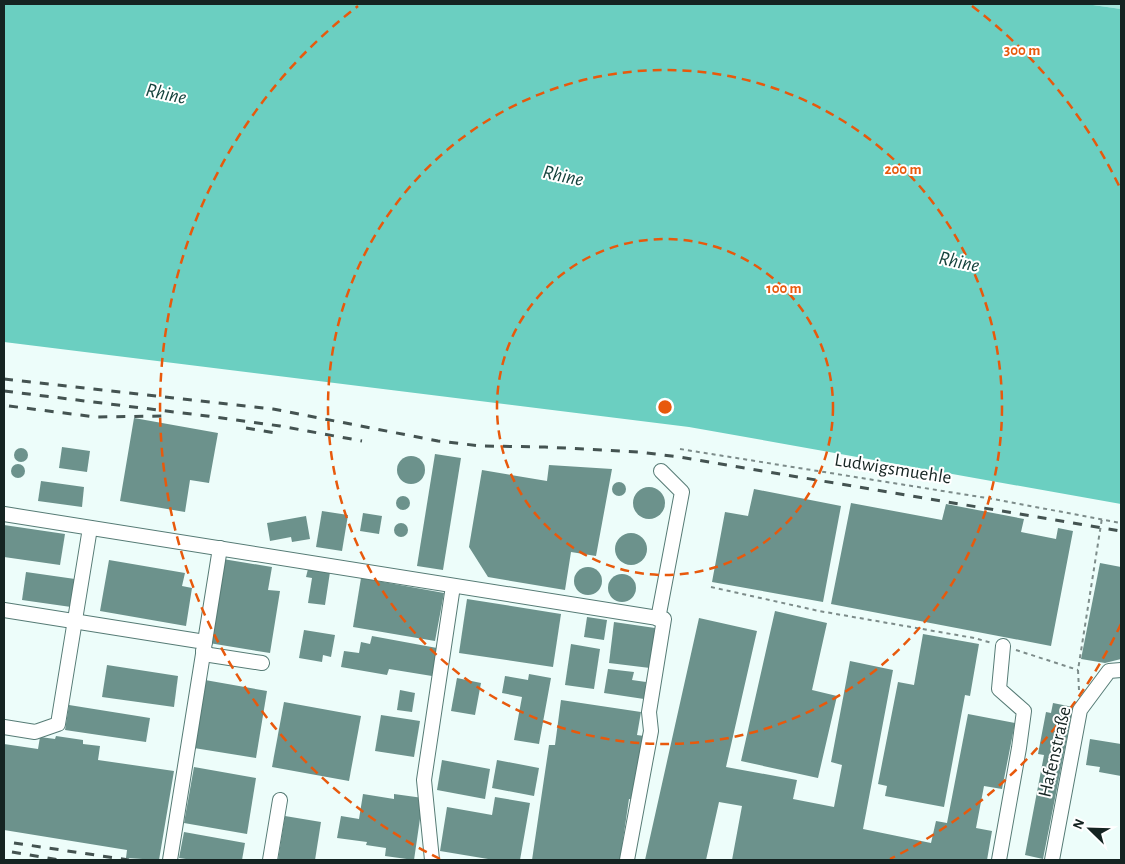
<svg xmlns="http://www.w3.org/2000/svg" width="1125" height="864" viewBox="0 0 1125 864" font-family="'Alegreya Sans',sans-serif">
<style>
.green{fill:#a7e7dd}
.water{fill:#6bcfc1}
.building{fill:#6c928c}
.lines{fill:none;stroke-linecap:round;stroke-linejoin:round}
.minor-casing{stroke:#567b75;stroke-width:16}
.path{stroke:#7d8c8a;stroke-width:2;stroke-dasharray:4 4;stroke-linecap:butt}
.minor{stroke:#fff;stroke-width:14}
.rail{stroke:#445351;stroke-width:3;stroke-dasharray:9 9;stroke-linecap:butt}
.ring{fill:none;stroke:#e8590c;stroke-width:2.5;stroke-dasharray:9 6}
.labels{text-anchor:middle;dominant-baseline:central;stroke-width:4;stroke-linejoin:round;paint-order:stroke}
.street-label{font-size:19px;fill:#152422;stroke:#fff}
.water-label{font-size:20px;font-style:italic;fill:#15433d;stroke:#fff}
.centre{fill:#e8590c;stroke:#fff;stroke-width:2.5}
.ring-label{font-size:15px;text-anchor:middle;font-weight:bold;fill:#e8590c;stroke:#fff;stroke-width:4;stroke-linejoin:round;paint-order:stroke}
</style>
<rect width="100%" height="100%" fill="#edfdfa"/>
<polygon class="green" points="1086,4 1121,4 1121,9"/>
<polygon class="water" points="4,4 1086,4 1121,9 1121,504 689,427 4,342"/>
<g class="building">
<polygon points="134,418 218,433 209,483 190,480 185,512 120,501"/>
<polygon points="62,447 90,451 87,472 59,468"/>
<circle cx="21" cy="455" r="7"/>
<polygon points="435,454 461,458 443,570 417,566"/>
<circle cx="411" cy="470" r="14"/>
<circle cx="18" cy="471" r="7"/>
<polygon points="549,465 612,469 596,556 571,552 565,590 488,577 469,547 482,470 547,481"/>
<polygon points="41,481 84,487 82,507 38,501"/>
<circle cx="619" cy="489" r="7"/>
<circle cx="649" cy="503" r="16"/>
<polygon points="754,489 841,506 823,602 712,582 725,512 748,516"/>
<circle cx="403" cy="503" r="7"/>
<polygon points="851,503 942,520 946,504 1024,519 1021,532 1056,539 1058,528 1073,531 1051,646 831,604"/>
<polygon points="322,511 348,515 342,551 316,547"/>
<polygon points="363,513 382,516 379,534 360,531"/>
<polygon points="306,516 310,539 292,542 291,537 270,541 267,523"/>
<circle cx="401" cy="530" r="7"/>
<polygon points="4,525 65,534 60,565 4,557"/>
<circle cx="631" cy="549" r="16"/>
<polygon points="223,559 272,567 268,590 280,591 270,653 209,643"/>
<polygon points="109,560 185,573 182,586 192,588 186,626 100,611"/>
<polygon points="1100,563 1121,567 1121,659 1105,663 1081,659"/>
<circle cx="588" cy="581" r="14"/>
<polygon points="308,569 330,572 325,605 308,603 312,578 306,577"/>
<polygon points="26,572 75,579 71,607 22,600"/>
<circle cx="622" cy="588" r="14"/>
<polygon points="361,578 444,593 435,641 353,627"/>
<polygon points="467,599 561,614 553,667 459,653"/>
<polygon points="775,611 827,623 812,690 837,696 818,778 741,761"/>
<polygon points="587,617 607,620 604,640 584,637"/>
<polygon points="699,618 757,631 726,767 797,780 793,799 834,807 842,765 831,762 850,661 893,670 863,829 931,843 936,821 947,823 968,714 1015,723 1002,789 984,786 976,828 992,831 987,860 732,860 742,806 719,802 706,860 645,860"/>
<polygon points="614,622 655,628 650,668 609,663"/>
<polygon points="304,630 335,635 331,657 323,655 322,662 299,658"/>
<polygon points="923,634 979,644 970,696 965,695 944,807 885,796 887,786 878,784 898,682 914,685"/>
<polygon points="372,636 437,648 432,676 389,669 387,675 341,667 344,651 359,653 361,642 370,644"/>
<polygon points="571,644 600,649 594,689 565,685"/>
<polygon points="107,665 178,676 174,707 102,697"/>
<polygon points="608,669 634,672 632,680 646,682 644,699 604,693"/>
<polygon points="529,674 551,678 539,744 514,740 522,697 502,693 505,676 528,680"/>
<polygon points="457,678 481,683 475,715 451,711"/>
<polygon points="205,680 267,691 256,758 194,748"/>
<polygon points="400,690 415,693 412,712 397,710"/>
<polygon points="561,700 641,712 637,735 644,736 635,800 629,799 620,860 532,860 549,745 555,745"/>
<polygon points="284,702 361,716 349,781 272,767"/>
<polygon points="1053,703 1073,707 1043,859 1025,855 1044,755 1038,754 1046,712 1051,713"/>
<polygon points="69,705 150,718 146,742 65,730"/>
<polygon points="381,715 420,721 414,757 375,751"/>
<polygon points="56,736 83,740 83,744 100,746 98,760 174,771 159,860 126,858 127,850 4,830 4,744 38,749 40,737 55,739"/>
<polygon points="1090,739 1121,744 1121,776 1099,772 1100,767 1086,765"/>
<polygon points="442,760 490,769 485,799 437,790"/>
<polygon points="497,760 539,768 534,796 492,788"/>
<polygon points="194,767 256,778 247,834 184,823"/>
<polygon points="363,794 394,799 394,794 423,798 414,860 385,856 386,848 366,845 367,842 337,838 341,816 359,819"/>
<polygon points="495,797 530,803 520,860 494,860 440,851 447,807 492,815"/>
<polygon points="285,816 321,822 315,860 278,860"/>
<polygon points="184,832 245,843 242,860 193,860 179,858"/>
</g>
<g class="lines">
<defs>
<g id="minor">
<polyline points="4,514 664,619 649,712 651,731 627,860"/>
<polyline points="4,610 205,642"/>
<polyline points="658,619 682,492 661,471"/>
<polyline points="203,651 210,655 262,663"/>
<polyline points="4,727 35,732 58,724 90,528"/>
<polyline points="170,860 220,548"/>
<polyline points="270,860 280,800"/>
<polyline points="432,860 424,780 453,586"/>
<polyline points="999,860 1019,748 1024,711 999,689 1003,646"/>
<polyline points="1052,860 1080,710 1109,671 1121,670"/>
</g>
</defs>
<use href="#minor" class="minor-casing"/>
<g class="path">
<polyline points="680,449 993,499 1121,523"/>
<polyline points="711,587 819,611 974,638 992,643"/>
<polyline points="1016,650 1078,670"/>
<polyline points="1079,690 1078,670 1102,518"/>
</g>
<use href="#minor" class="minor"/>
<g class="rail">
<polyline points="4,379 273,409 438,441 481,446 545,447 639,452 679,457 1121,531"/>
<polyline points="4,391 207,416 280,426 362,441"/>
<polyline points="9,406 96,417 162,416"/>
<polyline points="246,428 276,433"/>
<polyline points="14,843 129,860"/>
<polyline points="12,852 60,860"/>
</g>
</g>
<g class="ring">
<circle cx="665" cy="407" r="168"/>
<circle cx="665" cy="407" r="337"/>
<path d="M1121 624A505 505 0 0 1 890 859M440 859A505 505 0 0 1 358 6M972 6A505 505 0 0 1 1121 190"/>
</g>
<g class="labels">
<g class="street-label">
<text transform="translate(893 469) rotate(9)">Ludwigsmuehle</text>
<text transform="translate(1055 752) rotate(-77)">Hafenstraße</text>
</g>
<g class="water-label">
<text transform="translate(166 94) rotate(12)">Rhine</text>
<text transform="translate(563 176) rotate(12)">Rhine</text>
<text transform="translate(959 262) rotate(12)">Rhine</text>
</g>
</g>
<circle cx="665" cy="407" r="8" class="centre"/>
<g class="ring-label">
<text x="1022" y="55">300 m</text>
<text x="903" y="174">200 m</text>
<text x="784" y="293">100 m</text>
</g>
<rect width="1125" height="864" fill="none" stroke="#152422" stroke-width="10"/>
<g transform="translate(1090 829) rotate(293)" stroke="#ffffff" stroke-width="4" paint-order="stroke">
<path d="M0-4L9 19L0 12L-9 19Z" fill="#152422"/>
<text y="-8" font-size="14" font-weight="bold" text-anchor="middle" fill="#152422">N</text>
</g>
</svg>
